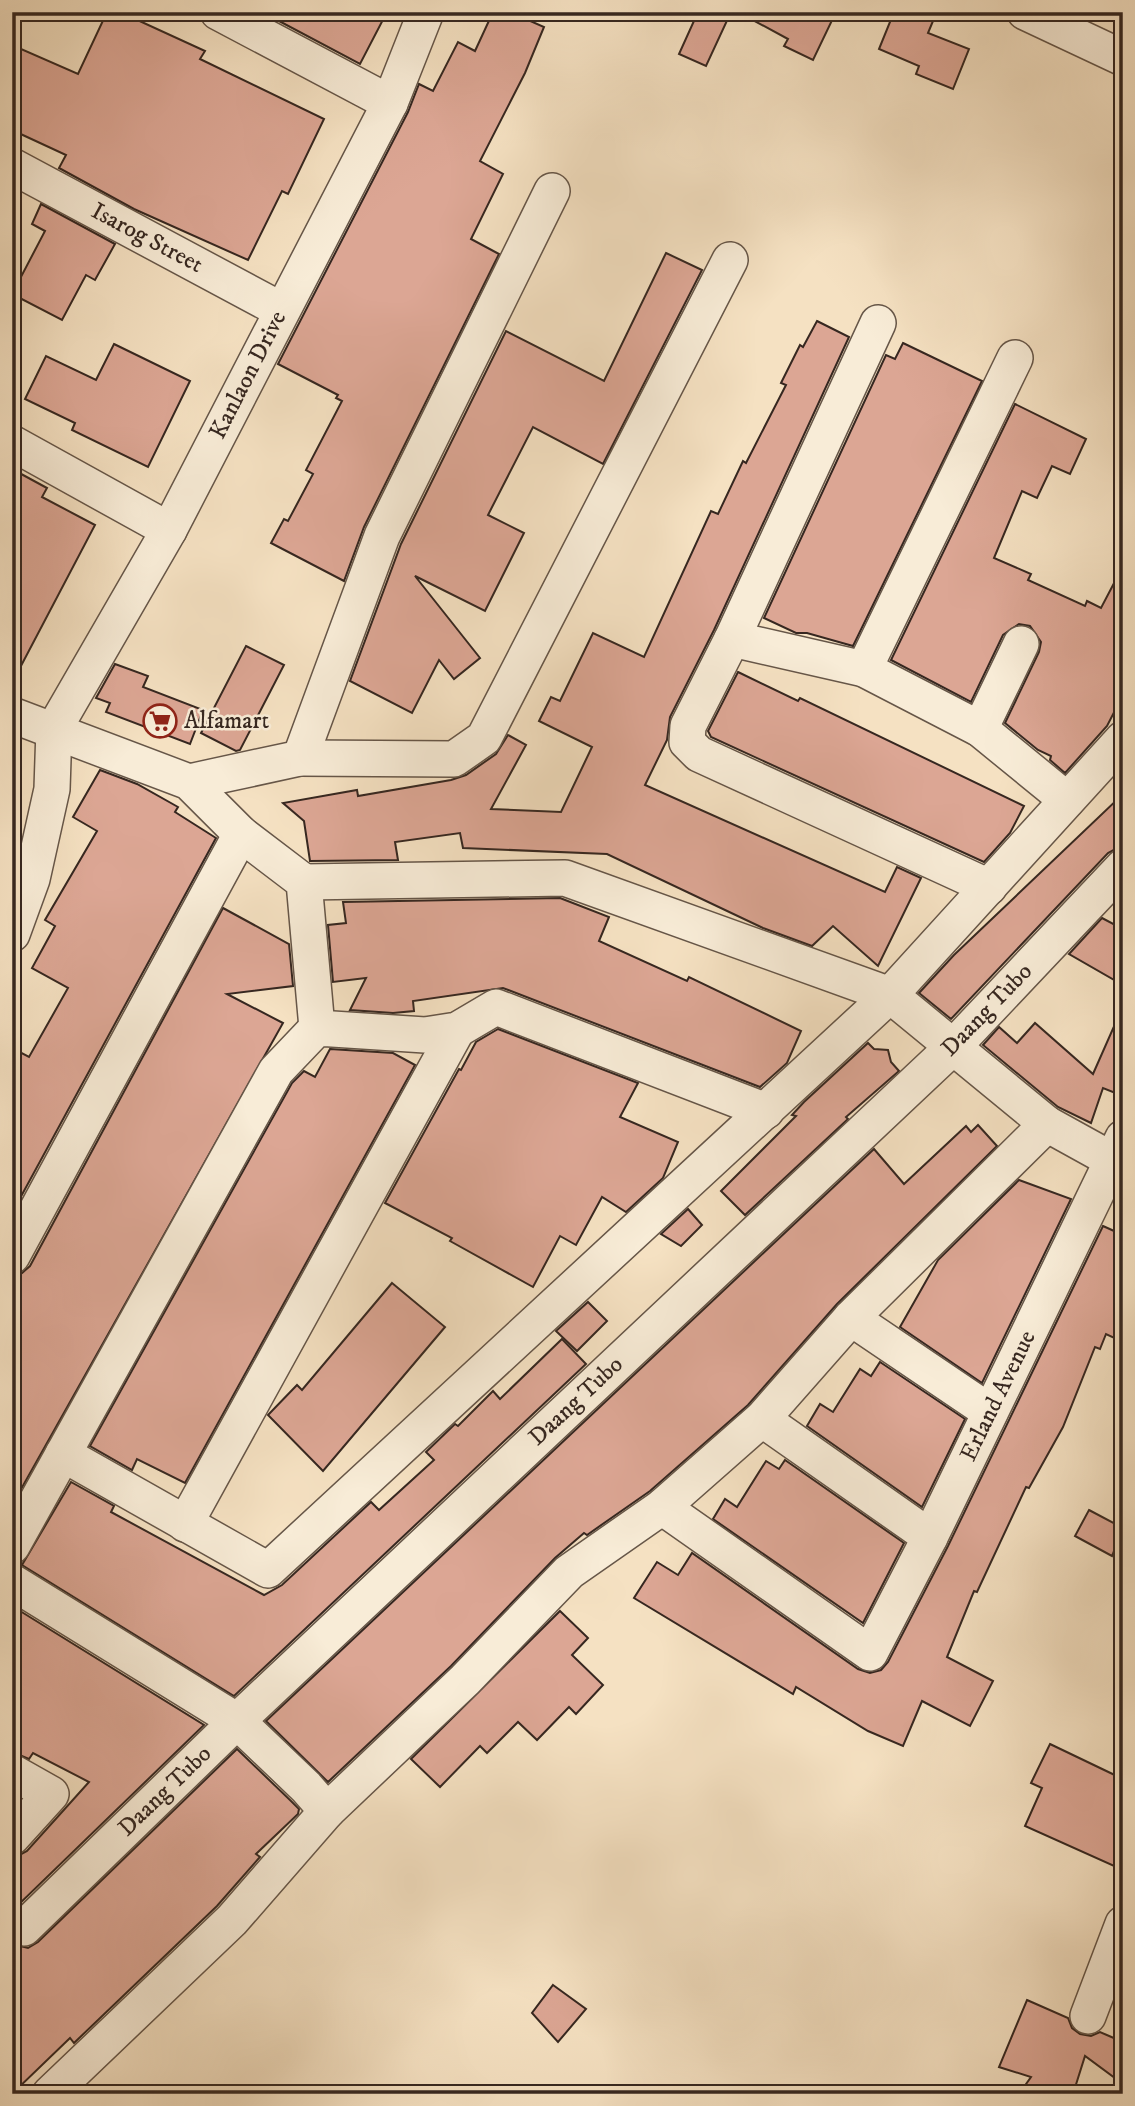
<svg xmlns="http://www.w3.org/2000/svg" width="1135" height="2106" viewBox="0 0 1135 2106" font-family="'IM FELL DW Pica',serif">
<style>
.building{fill:#dca694;stroke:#362720;stroke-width:2}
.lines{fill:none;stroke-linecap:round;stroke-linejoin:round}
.minor-casing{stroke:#665648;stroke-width:38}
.minor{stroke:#f8ecd7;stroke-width:35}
.labels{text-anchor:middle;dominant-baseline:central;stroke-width:5;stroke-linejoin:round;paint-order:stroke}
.street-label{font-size:24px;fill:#362720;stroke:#f8ecd7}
.poi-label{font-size:24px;fill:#362720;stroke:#f8ecd7;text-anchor:start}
</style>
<rect width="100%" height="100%" fill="#f5e1c2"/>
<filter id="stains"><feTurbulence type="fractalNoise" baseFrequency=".00286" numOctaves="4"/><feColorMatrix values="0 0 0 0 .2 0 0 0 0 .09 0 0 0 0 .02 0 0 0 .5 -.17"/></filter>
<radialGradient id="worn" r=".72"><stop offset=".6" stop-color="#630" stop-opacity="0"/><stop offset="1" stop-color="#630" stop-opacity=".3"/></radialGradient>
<g class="building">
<polygon points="107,12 120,12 205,51 200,59 324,119 288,194 282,191 248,260 134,209 59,168 66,155 12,130 12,45 78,74"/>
<polygon points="262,12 387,12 360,64"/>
<polygon points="493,12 510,12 544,27 525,73 480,161 503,174 471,239 499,254 364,527 344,581 271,543 284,519 288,521 313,474 306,470 342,401 336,398 338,395 278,364 408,112 419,84 433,91 458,42 475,51"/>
<polygon points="698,12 731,12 706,66 679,54"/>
<polygon points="738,12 836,12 813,60 784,46 788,39"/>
<polygon points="894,12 912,12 933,21 928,33 969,49 953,89 916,74 919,66 879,49"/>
<polygon points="41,204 115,244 95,280 86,275 62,320 12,294 45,231 32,224"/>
<polygon points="666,253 702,270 603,464 533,427 488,515 524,533 485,611 415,576 480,658 454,679 439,660 412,713 350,681 401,544 506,331 604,381"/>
<polygon points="817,321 849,337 714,630 670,717 667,740 645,785 885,892 897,867 921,878 878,966 833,926 812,946 763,928 607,854 463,848 460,833 395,842 398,860 310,861 304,821 283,803 357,790 358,796 451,780 466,775 496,754 508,735 526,745 491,809 561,812 592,747 539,721 551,697 560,701 593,633 644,657 711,511 718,514 743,461 746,463 786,385 781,383 800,345 803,347"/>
<polygon points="903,343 982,381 853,646 807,633 796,633 764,618 886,355 895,359"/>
<polygon points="114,344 190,381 148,467 72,430 75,423 25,399 46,356 96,380"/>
<polygon points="1015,404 1086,439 1070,474 1052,466 1037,498 1022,491 994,558 1031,574 1028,580 1085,606 1087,601 1101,608 1123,566 1123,695 1107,726 1065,773 1050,760 1051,756 1038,750 1005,723 1039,652 1041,642 1030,626 1019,624 1003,635 971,702 891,660"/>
<polygon points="12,469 47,488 42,497 95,525 12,683"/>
<polygon points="246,646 284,665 240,750 236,751 201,733"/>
<polygon points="115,664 148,676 143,687 203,710 190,744 106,712 110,703 96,698"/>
<polygon points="738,672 798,701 800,698 1024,806 1010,833 984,862 711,737 708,731"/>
<polygon points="100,770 137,784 178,807 175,812 216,838 12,1213 12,1048 29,1057 68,988 32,968 55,926 45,920 97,831 73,817"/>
<polygon points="1123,794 1123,845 1108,853 951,1019 919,993 954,955"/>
<polygon points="560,898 609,917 599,941 687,981 689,977 801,1031 787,1063 760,1087 503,988 413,1001 414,1011 393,1013 350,1010 366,978 333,982 328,925 346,923 343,902"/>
<polygon points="223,908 289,944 293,986 227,994 283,1023 20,1491 12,1487 12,1276 22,1273 30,1266"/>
<polygon points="1102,918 1123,929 1123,985 1069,954"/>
<polygon points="1123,1006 1123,1096 1103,1088 1091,1123 1058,1107 983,1045 999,1027 1017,1043 1035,1023 1093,1074"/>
<polygon points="498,1029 638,1083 620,1117 678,1142 663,1178 626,1212 602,1197 576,1245 560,1236 533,1287 450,1241 452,1238 385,1203 459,1069 461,1070 476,1042"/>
<polygon points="868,1043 874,1049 888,1050 891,1062 899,1071 846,1117 848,1119 745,1215 721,1191 796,1116 792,1115 804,1102"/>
<polygon points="330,1049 393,1053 415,1065 185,1483 137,1459 132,1470 90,1446 292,1083 304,1071 315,1077"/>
<polygon points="978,1125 997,1146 837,1304 748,1405 650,1491 587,1535 584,1533 555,1558 451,1666 328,1782 266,1721 874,1149 904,1184 966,1126 971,1132"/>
<polygon points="1019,1180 1071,1199 982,1383 900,1327 938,1260"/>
<polygon points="688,1209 702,1225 681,1246 661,1234"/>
<polygon points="1103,1226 1123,1235 1123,1342 1106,1334 1100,1349 1095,1347 1063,1427 1029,1488 1026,1487 977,1592 974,1591 947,1657 993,1681 970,1726 922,1701 903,1746 868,1731 796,1687 793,1694 634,1598 657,1562 678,1575 692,1553 858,1669 870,1673 881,1670 888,1662 948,1546"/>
<polygon points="392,1283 445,1327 323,1471 268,1415 297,1385 302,1390"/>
<polygon points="588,1302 607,1321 577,1351 556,1331"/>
<polygon points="562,1339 586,1364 234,1696 22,1565 71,1482 114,1506 111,1512 264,1595 282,1585 371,1502 379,1510 434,1460 426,1452 455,1424 458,1426 493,1391 500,1399"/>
<polygon points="880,1362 965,1419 922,1507 807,1426 820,1404 833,1412 860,1369 871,1376"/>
<polygon points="785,1460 904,1543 863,1623 713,1519 725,1499 737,1507 766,1461 779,1469"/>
<polygon points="1089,1510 1123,1528 1112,1556 1075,1536"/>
<polygon points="12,1606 204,1725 12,1911 12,1859 27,1851 89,1782 33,1753 29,1759 12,1752"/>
<polygon points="560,1611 588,1638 572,1655 603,1685 576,1714 569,1707 537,1740 518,1722 487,1753 480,1746 440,1787 411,1759"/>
<polygon points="1050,1744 1123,1779 1123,1870 1025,1826 1042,1788 1031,1783"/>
<polygon points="237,1749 291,1801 299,1809 298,1814 256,1854 260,1857 217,1906 74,2043 70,2038 12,2094 12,1944 28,1948 38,1942"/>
<polygon points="553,1985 586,2009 558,2042 532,2013"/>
<polygon points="1027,2000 1068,2018 1072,2028 1080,2034 1091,2036 1100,2032 1123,2042 1123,2084 1085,2056 1073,2094 1019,2094 1031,2077 999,2067"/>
</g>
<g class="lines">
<defs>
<g id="minor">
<polyline points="218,12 390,103"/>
<polyline points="1025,12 1123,58"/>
<polyline points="12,166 281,310"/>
<polyline points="878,323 732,639 688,726 687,742 699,754 989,887"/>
<polyline points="12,443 169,530"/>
<polyline points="732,639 864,669 980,729 1067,800"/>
<polyline points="864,669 1015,358"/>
<polyline points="12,715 189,782 241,834 304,882 317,1028"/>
<polyline points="980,729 1021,644"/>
<polyline points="300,758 454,759 484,738 730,260"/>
<polyline points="189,782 300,758 382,536 552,191"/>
<polyline points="304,882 565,878 890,995 1047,1124 1123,1166"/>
<polyline points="12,934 32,879 52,789 54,729 169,530 390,103 426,12"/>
<polyline points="12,1256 241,834"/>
<polyline points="851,1318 990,1412"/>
<polyline points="762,1419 930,1537"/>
<polyline points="63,1454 268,1570 890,995 1123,739"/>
<polyline points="662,1507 870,1653 930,1537 1123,1138"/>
<polyline points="185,1524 457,1030"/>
<polyline points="12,1546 276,1071 317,1028 425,1035 457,1030 496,1007 766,1111"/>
<polyline points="12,1582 237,1721 306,1787 327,1811"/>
<polyline points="12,1772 51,1794 12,1837"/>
<polyline points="24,1928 237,1721 953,1047 1123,867"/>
<polyline points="1088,2016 1123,1924"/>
<polyline points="50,2094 232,1920 327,1811 465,1680 569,1572 662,1507 762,1419 851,1318 1047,1124"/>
</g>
</defs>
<use href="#minor" class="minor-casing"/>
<use href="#minor" class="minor"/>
</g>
<defs>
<symbol id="supermarket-ring" viewBox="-11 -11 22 22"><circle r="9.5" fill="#f8ecd7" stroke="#8f2418" stroke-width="1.5"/><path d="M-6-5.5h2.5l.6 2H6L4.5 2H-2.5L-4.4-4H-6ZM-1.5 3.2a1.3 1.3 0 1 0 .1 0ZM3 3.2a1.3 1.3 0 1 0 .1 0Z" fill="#8f2418"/></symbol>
</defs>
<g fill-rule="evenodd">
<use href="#supermarket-ring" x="141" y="702" width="38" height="38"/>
</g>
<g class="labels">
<g class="street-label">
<text transform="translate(147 238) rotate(28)">Isarog Street</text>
<text transform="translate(248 375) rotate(-63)">Kanlaon Drive</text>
<text transform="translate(987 1010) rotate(-46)">Daang Tubo</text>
<text transform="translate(998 1396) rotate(-64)">Erland Avenue</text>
<text transform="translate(576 1401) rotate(-43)">Daang Tubo</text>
<text transform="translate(165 1791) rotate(-44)">Daang Tubo</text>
</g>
<g class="poi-label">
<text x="184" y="721">Alfamart</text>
</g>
</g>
<rect width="1135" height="2106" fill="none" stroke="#f5e1c2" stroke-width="42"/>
<rect x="14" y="14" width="1107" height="2078" fill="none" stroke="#362720" stroke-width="3.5"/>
<rect x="21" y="21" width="1093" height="2064" fill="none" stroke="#362720" stroke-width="2"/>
<rect width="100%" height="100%" filter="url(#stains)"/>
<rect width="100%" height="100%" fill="url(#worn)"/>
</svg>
